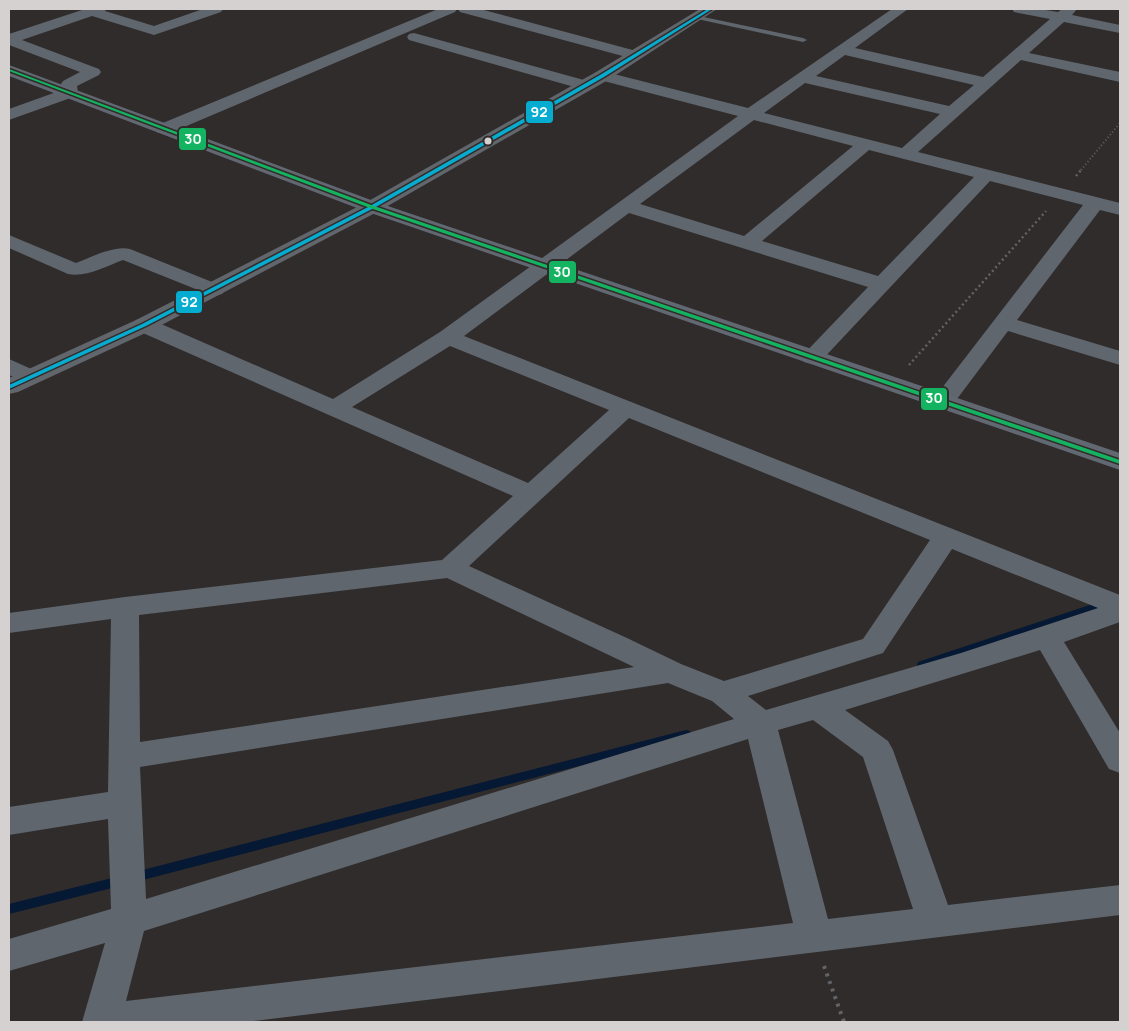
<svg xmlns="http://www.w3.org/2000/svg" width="1129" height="1031" viewBox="0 0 1129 1031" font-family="Manrope,sans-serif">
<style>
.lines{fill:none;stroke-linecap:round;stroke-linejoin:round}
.stream{fill:#051834;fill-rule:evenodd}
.path-far2{stroke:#616368;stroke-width:2;stroke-dasharray:1 2.5;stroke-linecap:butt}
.path-far1{stroke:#616368;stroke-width:2.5;stroke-dasharray:2 3;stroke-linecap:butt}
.path{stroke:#616368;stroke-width:4;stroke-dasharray:3 5;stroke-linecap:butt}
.lane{fill:#60666d;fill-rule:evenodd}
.street{fill:#60666d;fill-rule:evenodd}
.secondary{fill:#626871;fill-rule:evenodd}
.primary{fill:#61666c;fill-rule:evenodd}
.bus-1-casing{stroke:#312b29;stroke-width:3}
.bus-2-casing{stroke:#312b29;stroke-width:3}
.bus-1{fill:#06acd0;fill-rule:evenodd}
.bus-2{fill:#13b361;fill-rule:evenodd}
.bus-dot{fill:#d5d1d0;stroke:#312b29;stroke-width:2}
.line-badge{stroke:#312b29;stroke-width:2}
.badge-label{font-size:14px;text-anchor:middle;font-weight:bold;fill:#fff}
</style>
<rect width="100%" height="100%" fill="#2f2c2b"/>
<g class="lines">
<g class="stream">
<polygon points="1120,595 1120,601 926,668 918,668 917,665 918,662"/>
<polygon points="686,730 690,731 691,734 690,737 135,882 131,881 129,877 131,873 135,872"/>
<polygon points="120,876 124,877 126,881 124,885 9,914 9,904"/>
</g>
<polyline class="path-far2" points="1081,170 1120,123"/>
<g class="path-far1">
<polyline points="1076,176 1082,169"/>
<polyline points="909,365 1046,211"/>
</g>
<polyline class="path" points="824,966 844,1022"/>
<polygon class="lane" points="694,15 803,38 807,40 803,42 697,19 693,17"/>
<g class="street">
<polygon points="85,9 106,9 105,11 154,26 203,9 223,9 221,12 154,35 92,16 22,40 99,69 101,72 99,75 77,86 78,93 76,96 9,120 9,109 62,90 61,84 63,81 80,72 9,45 9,34"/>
<polygon points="438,9 457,9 455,12 170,133 158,133 155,129 158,125"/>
<polygon points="458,9 480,9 640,52 643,55 640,58 630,58 460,12"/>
<path d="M 892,9 L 908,9 L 855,48 L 983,77 L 1050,19 L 1014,12 L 1012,9 L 1039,9 L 1058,12 L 1062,9 L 1077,9 L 1072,15 L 1120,25 L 1120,33 L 1064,22 L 1029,53 L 1120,72 L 1120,82 L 1021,60 L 918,152 L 1120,203 L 1120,215 L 1100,210 L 1017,320 L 1120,351 L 1120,365 L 1008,331 L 951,407 L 943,409 L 935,407 L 931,402 L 935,397 L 1083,205 L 990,181 L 820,362 L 812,364 L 804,362 L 801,357 L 868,287 L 629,213 L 464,336 L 1120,595 L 1120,622 L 1064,642 L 1120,733 L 1120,773 L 1109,769 L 1040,650 L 845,710 L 888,741 L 893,750 L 948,905 L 1120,885 L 1120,915 L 246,1022 L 82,1022 L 105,943 L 9,971 L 9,939 L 111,909 L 108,819 L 9,835 L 9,807 L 108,792 L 111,619 L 9,633 L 9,613 L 125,597 L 442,560 L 513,496 L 136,330 L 133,325 L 136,320 L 144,318 L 152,320 L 333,399 L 440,332 L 738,116 L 596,79 L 594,76 L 596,73 L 602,71 L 748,108 ZM 845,55 L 974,85 L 949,106 L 816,76 ZM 805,83 L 940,114 L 902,148 L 764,113 ZM 754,120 L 853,146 L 744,236 L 640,204 ZM 869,150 L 974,177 L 878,276 L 762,241 ZM 450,346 L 609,410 L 528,483 L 352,407 ZM 629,418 L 930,540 L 863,639 L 724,681 L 681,664 L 627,638 L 469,566 ZM 952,549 L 1098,608 L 961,653 L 766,710 L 748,696 L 883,653 ZM 447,578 L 634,667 L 140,742 L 139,615 ZM 668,683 L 712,701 L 734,719 L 146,899 L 140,767 ZM 813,720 L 863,757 L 913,909 L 828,919 L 778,730 ZM 748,739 L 793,923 L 126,1001 L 144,931 Z"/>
<polygon points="414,33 591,82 593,85 591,88 585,90 409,40 407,37 409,34"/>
<path d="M 9,235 L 76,263 C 92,257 114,245 130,249 L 222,286 L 225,290 L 222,294 L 215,296 L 208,294 L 123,260 C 107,266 85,278 68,274 L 9,248 Z"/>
<polygon points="9,359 38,372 41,377 38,382 30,384 9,375"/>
</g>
<polygon class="secondary" points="9,65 379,203 1120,453 1120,470 365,211 9,76"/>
<polygon class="primary" points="700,9 717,9 608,80 379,211 152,330 18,392 9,394 9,378 136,320 365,203 596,72"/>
<defs>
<polygon id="bus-1" points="708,9 712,9 604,77 374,208 146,326 9,389 9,385 142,324 370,206 600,75"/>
<polygon id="bus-2" points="9,69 374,206 1120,460 1120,464 370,208 9,71"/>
</defs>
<use href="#bus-1" class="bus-1-casing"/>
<use href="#bus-2" class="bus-2-casing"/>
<use href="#bus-1" class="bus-1"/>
<use href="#bus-2" class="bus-2"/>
</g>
<circle class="bus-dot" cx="488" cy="141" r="4.5"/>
<g class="line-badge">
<rect x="525" y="100" width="29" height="24" rx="5" fill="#06acd0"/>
<rect x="178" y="127" width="29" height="24" rx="5" fill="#13b361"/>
<rect x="548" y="260" width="29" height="24" rx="5" fill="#13b361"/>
<rect x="175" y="290" width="28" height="24" rx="5" fill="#06acd0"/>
<rect x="920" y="387" width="28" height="24" rx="5" fill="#13b361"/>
</g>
<g class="badge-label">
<text x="539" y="117">92</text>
<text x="193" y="144">30</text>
<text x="562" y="277">30</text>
<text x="189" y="307">92</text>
<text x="934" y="403">30</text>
</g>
<rect width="1129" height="1031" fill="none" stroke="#d5d1d0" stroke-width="20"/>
</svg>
